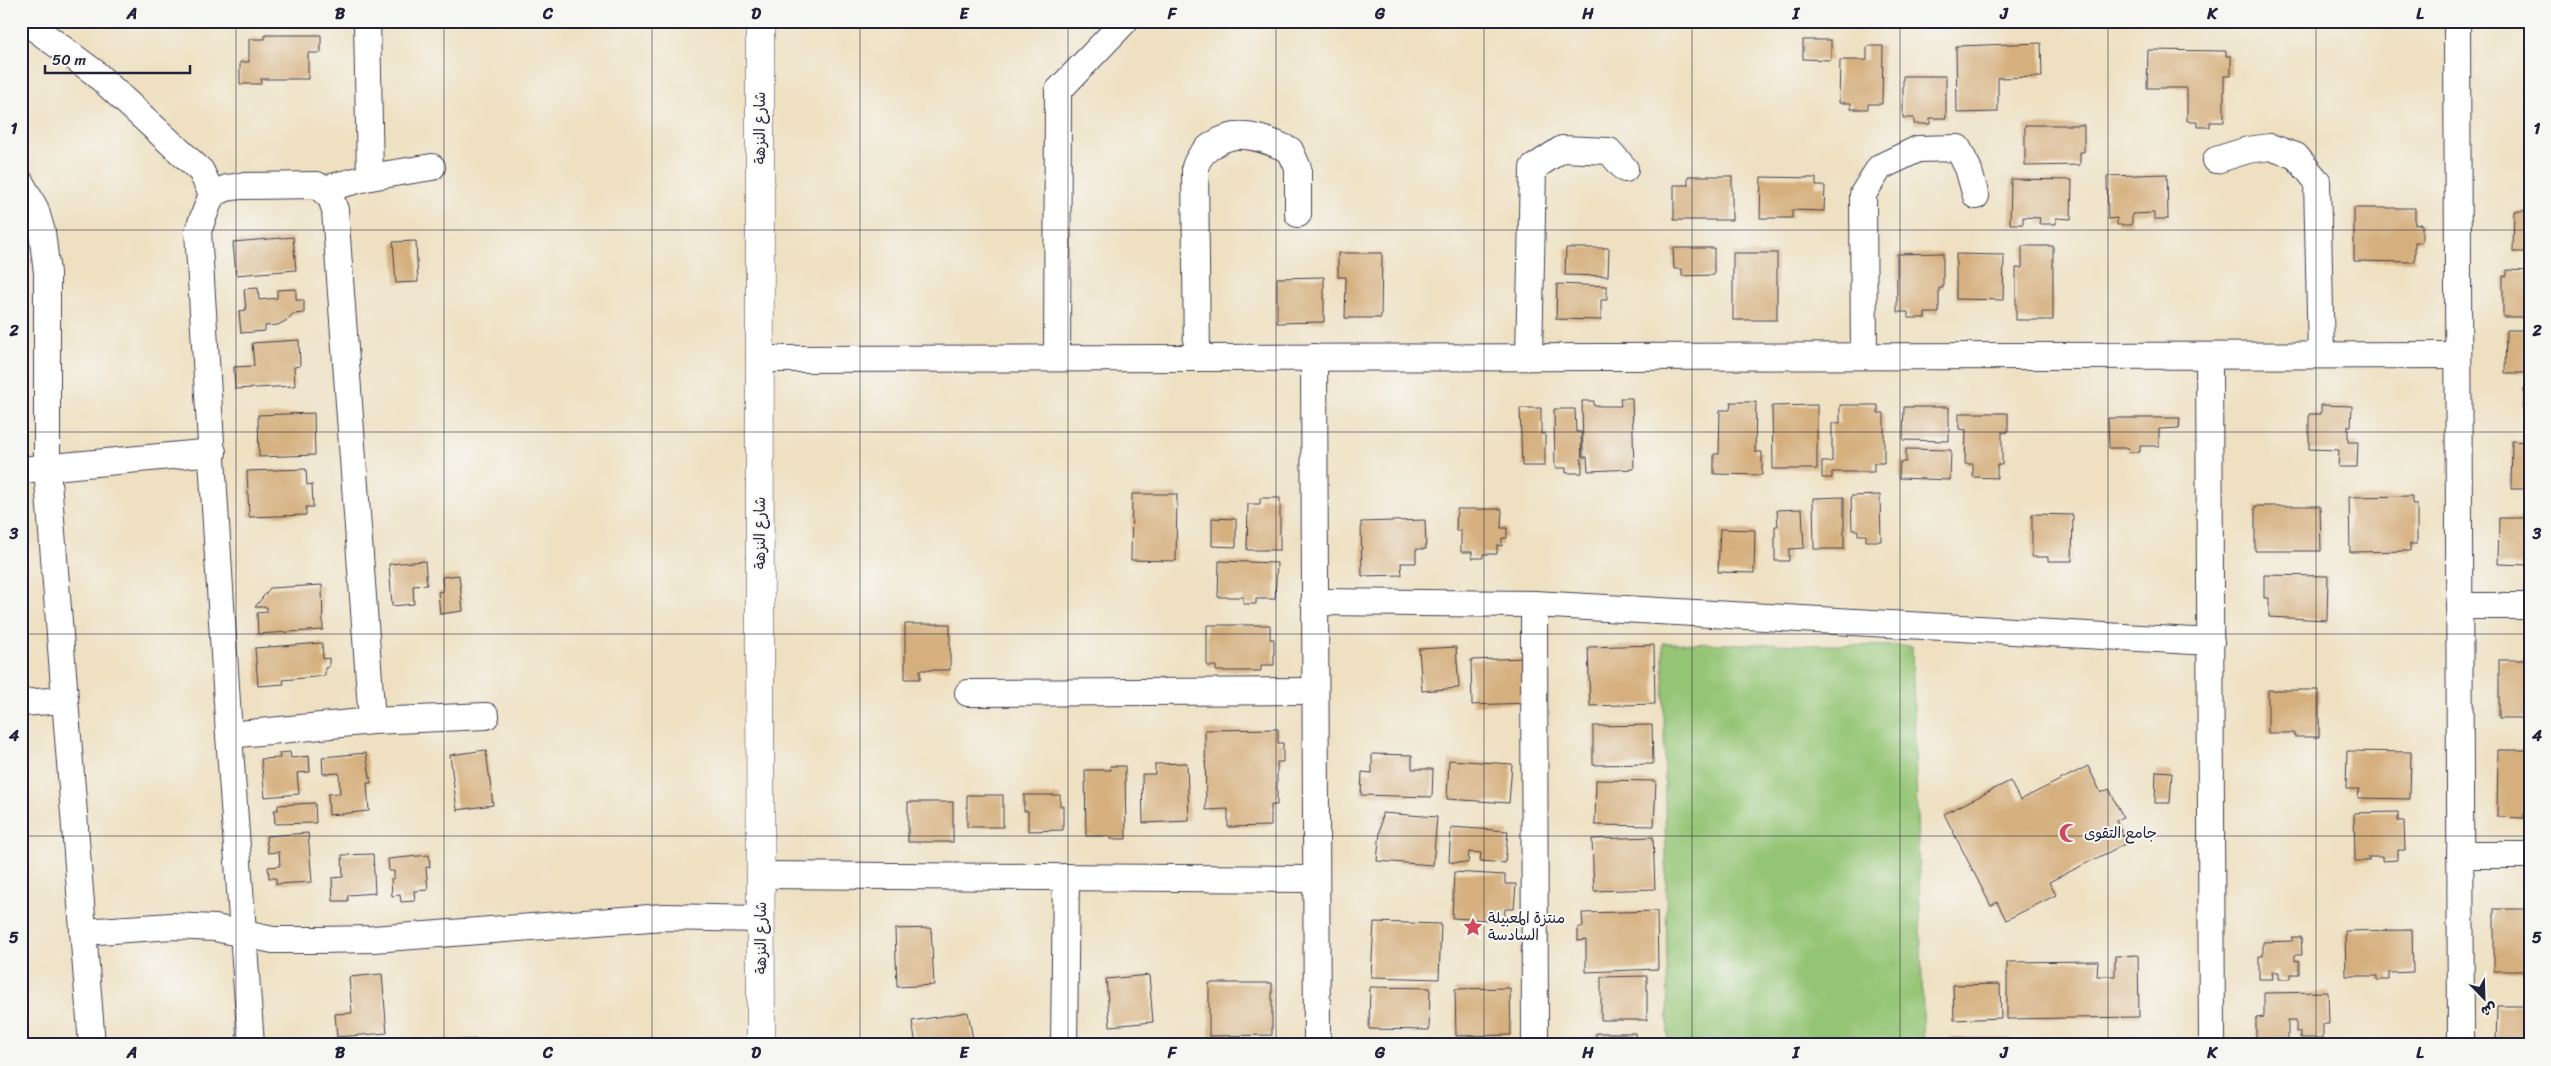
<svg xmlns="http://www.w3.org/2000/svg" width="2551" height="1066" viewBox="0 0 2551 1066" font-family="Sriracha,'Playpen Sans Arabic',sans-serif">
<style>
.green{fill:#94c574;stroke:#5b7458}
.building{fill:#d5af7d}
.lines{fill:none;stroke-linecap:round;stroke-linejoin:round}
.minor-casing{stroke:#413e4f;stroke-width:28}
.major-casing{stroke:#413e4f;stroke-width:29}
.minor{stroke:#fff;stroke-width:26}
.major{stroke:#fff;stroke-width:28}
.grid{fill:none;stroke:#22223b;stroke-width:1;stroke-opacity:0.55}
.labels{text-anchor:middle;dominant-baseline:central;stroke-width:4;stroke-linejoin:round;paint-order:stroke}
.street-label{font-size:15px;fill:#22223b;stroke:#f6f6f2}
.poi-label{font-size:15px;fill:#22223b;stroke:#f6f6f2;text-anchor:start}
.neatline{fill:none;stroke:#22223b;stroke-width:2}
.grid-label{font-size:16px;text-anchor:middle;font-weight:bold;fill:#22223b}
</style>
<rect width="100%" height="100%" fill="#f6f6f2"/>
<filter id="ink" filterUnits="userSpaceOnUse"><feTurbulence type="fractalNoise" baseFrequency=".02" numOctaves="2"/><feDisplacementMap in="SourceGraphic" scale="10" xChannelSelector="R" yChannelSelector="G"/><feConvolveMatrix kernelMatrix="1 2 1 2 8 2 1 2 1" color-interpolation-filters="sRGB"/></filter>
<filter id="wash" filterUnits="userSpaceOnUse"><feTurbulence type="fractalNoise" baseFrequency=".0096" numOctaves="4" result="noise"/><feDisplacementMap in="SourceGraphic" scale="20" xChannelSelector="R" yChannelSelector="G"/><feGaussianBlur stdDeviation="1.12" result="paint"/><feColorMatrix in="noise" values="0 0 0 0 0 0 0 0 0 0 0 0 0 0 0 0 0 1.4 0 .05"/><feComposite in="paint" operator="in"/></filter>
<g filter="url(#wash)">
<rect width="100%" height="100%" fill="#eee0c1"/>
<polygon class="green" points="1663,643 1912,646 1924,1045 1668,1045"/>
<g id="blocks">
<g class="building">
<polygon points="259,21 307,21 307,23 259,24"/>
<polygon points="2028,21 2074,21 2074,26 2028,25"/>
<polygon points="2175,21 2226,21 2226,25 2175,24"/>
<polygon points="265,35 321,35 321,53 308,53 308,79 261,79 261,84 240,84 240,62 249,62 249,39 265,39"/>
<polygon points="1803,40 1831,40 1831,60 1803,59"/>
<polygon points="2041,43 2042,77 1998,78 1998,112 1957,113 1956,46"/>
<polygon points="1867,46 1883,46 1882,104 1868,104 1868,109 1851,109 1851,103 1839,103 1840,60 1867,60"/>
<polygon points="2148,50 2226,51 2226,56 2231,56 2231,76 2224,76 2224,122 2210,122 2210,127 2197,127 2197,121 2187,121 2187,88 2147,88"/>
<polygon points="1903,76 1946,76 1946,118 1930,118 1930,124 1914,124 1914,118 1903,118"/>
<polygon points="2025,125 2084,125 2084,152 2080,152 2080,165 2025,166"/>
<polygon points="2167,174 2168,219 2154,219 2154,213 2132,214 2132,225 2117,225 2117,218 2108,219 2107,176"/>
<polygon points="1688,176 1732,176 1732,220 1674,220 1674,185 1688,185"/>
<polygon points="1761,177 1816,178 1816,186 1825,186 1824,211 1792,210 1792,218 1760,218"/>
<polygon points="2011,179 2072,180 2071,219 2056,218 2056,224 2039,224 2040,218 2023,217 2023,224 2010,224"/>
<polygon points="2354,208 2415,208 2415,225 2422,224 2422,242 2415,242 2415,262 2354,261"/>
<polygon points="2514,211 2530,211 2530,252 2513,252"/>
<polygon points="293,237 296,270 236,275 233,242"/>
<polygon points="416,241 418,282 396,283 393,242"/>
<polygon points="2022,246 2053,246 2053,320 2016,320 2016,268 2022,268"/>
<polygon points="1566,248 1609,248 1608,276 1565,275"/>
<polygon points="1673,248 1714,248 1714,275 1682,276 1682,269 1674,269"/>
<polygon points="1338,253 1382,253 1381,318 1345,318 1346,277 1338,277"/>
<rect x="1733" y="253" width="44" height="67"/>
<polygon points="1943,253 1943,288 1939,288 1939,313 1925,313 1925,318 1908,318 1908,312 1897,312 1897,254"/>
<polygon points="1956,254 2004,255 2003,300 1956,299"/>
<polygon points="2507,270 2530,271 2530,317 2503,317 2503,276 2507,276"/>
<polygon points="1324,277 1324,322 1277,323 1277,278"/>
<polygon points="1557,284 1607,286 1607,300 1601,300 1601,320 1556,319"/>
<polygon points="258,288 259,300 277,298 277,290 296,289 296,300 304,300 304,313 293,314 287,320 278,325 265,326 265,331 241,333 239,311 246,310 244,289"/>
<polygon points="2506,330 2530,330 2530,367 2528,373 2505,373"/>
<polygon points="299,340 300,366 294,367 295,386 235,389 234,367 254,366 252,343"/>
<polygon points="2524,388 2530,388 2530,439 2523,438"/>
<polygon points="1620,398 1632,398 1634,469 1588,471 1587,457 1583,457 1582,401 1594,401 1594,406 1621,406"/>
<polygon points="1731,402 1756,402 1755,452 1762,452 1762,475 1714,474 1714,454 1719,454 1720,410 1730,410"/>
<polygon points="1817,405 1817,469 1773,469 1772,406"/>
<polygon points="1840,405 1878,405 1878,413 1884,413 1884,463 1874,463 1874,472 1832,472 1832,478 1822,478 1822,462 1832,462 1832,423 1840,423"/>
<polygon points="2321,405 2352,406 2351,426 2348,426 2348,442 2358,442 2357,467 2338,467 2339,450 2309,449 2309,414 2321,414"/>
<polygon points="1904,407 1949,407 1949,441 1903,440"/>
<polygon points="1520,408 1541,408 1541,434 1545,433 1545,466 1522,466"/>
<polygon points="1554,409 1575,409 1576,432 1581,432 1582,473 1566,473 1566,468 1555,468"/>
<polygon points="314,413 315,455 259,457 258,415"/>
<polygon points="1959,413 2008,413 2008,432 2002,432 2002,465 1997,465 1997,478 1973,477 1973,464 1965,464 1966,430 1959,429"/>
<polygon points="2108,418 2180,418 2179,428 2159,429 2159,446 2140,446 2140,452 2128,452 2129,448 2109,448"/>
<polygon points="2512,441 2530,442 2530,489 2511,489"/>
<polygon points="1906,449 1951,450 1950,480 1899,478 1900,462 1906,462"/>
<polygon points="306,469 307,485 312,484 313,507 306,507 306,515 249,517 247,471"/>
<polygon points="1132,494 1177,494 1176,561 1131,560"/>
<polygon points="1880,495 1881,541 1866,541 1866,535 1858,535 1858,530 1852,530 1851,496"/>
<polygon points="2412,496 2412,504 2417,504 2417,544 2410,544 2410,551 2350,552 2349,497"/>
<polygon points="1844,497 1844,549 1814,549 1813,498"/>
<polygon points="1260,498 1280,498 1280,550 1247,550 1248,504 1260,504"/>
<polygon points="2255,506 2320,506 2321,551 2255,551"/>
<polygon points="1457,509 1502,509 1501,528 1507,528 1507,538 1502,538 1502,546 1497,545 1497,554 1483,554 1483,558 1472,558 1472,552 1461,552 1461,531 1456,531"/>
<polygon points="1802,509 1804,548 1789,549 1789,561 1775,561 1775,526 1778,526 1777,510"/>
<polygon points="2032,514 2073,515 2072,561 2048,561 2048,557 2032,557"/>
<polygon points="1212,518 1236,519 1236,547 1212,546"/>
<polygon points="2499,518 2530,518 2530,565 2498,564"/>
<polygon points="1425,520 1426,549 1416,549 1416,563 1401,563 1402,575 1362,576 1361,522"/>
<polygon points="1720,529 1755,530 1754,573 1718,572"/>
<polygon points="425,561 427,585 413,586 414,604 392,606 389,564"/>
<polygon points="1219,561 1277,563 1275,599 1256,599 1256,604 1243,604 1243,597 1218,597"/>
<polygon points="459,575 463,611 440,614 438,592 443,591 442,577"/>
<polygon points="2264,575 2328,576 2327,620 2269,617 2269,598 2264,598"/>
<polygon points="322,585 323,630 258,634 257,613 267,612 267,607 255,607 270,588"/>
<polygon points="905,624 950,624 950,670 920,670 920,679 905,679"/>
<polygon points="1207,625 1270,625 1270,639 1274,639 1274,665 1261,665 1261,671 1216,671 1216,666 1207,666"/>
<polygon points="322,643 323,659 329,658 329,667 325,668 325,676 283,680 284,684 258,686 255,648"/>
<polygon points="1654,645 1655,704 1590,706 1588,647"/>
<polygon points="1456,647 1459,688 1422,691 1419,649"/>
<polygon points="1525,658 1526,703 1472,705 1471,660"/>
<rect x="2499" y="660" width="31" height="58"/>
<polygon points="2268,690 2319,690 2319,737 2294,737 2294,733 2268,733"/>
<polygon points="1652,725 1653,764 1593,765 1593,726"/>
<polygon points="1278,729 1278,743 1283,743 1283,762 1277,762 1277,805 1271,805 1271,826 1228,827 1228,809 1206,810 1205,730"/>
<polygon points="486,750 493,805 457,810 450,755"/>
<polygon points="2498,750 2530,750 2530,814 2524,814 2524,818 2497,817"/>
<polygon points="2347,751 2411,752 2410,799 2358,798 2359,789 2346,789"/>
<polygon points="290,752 291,758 309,756 310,772 297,773 299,794 265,797 261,759 280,758 279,753"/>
<polygon points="366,753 371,783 367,783 369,811 329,815 328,794 340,793 339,773 323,774 322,757"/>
<polygon points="1372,754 1412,755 1412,769 1433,769 1432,797 1361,795 1362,772 1372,773"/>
<polygon points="1449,760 1512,764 1509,803 1447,799"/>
<polygon points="1187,763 1189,821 1143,823 1142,774 1155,774 1155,764"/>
<polygon points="1110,766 1125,766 1126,839 1110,839 1110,836 1086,836 1085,770 1111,770"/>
<polygon points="2088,766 2101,793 2109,789 2123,817 2116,821 2127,843 2049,882 2056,895 2006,920 1997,902 1991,906 1944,814 2010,781 2020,800"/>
<polygon points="2156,771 2172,772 2170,803 2155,803"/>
<polygon points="1596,780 1656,781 1654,826 1595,825"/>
<rect x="967" y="795" width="36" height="32"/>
<polygon points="1024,795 1060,795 1060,806 1063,806 1063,830 1028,831 1028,811 1024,811"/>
<rect x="908" y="802" width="45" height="40"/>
<polygon points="315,803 316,823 275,824 274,810 278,810 278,805"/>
<polygon points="2398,812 2398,821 2404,821 2405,850 2398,850 2398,860 2382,861 2382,857 2369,857 2369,861 2355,861 2354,813"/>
<polygon points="1382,813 1437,817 1433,865 1377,861"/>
<polygon points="1451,827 1508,831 1505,863 1480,861 1481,853 1469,852 1468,863 1449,862"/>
<polygon points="308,833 312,882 276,884 276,878 269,878 268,867 280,866 279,852 268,853 266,836"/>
<polygon points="1653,837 1655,889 1594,891 1592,839"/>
<polygon points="373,854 375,893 348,895 348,901 333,901 332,878 343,877 342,855"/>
<polygon points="429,855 430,867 426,867 428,890 414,891 415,901 401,902 400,895 392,896 391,879 394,878 394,871 389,871 388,859"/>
<polygon points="1454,872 1505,875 1505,884 1516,884 1514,909 1505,909 1504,921 1452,918"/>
<rect x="2494" y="909" width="36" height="62"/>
<polygon points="1657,911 1658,969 1586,972 1586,940 1578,941 1578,927 1583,927 1582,913"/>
<polygon points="1374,922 1441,924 1439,979 1371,977"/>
<polygon points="931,928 934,985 897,987 895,929"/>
<polygon points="2412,930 2413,972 2389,973 2389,980 2377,980 2377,976 2346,976 2345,931"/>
<polygon points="2292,937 2301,937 2302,955 2295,955 2295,961 2299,960 2299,974 2291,974 2291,979 2279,979 2279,972 2272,972 2273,979 2259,979 2259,956 2263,956 2263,942 2292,941"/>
<polygon points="2138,955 2139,1017 2007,1019 2007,962 2098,961 2097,976 2115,976 2115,956"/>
<polygon points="382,974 387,1033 337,1037 335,1014 352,1013 349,977"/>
<polygon points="1149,975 1153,1022 1110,1026 1106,979"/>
<polygon points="1647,976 1647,1020 1601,1020 1601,977"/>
<polygon points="1209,983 1272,983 1272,1035 1209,1036"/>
<polygon points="2000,984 2001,1018 1954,1020 1953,985"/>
<polygon points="1370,987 1430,988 1429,1030 1369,1029"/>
<polygon points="1510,988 1511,1035 1456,1036 1455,989"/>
<polygon points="2328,992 2329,1024 2323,1024 2323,1038 2300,1038 2300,1032 2296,1032 2296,1020 2288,1020 2288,1045 2256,1045 2256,1018 2264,1017 2264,993"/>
<polygon points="2497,1006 2529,1006 2530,1045 2496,1045"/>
<polygon points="968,1012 974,1045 916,1045 912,1021"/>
<polygon points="1596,1033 1635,1033 1635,1045 1595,1045"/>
<polygon points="1951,1038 2008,1038 2008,1045 1950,1045"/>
<polygon points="448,1039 448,1045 396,1045 396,1043"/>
<polygon points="494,1039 494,1045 458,1045 458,1040"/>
</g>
</g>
</g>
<g filter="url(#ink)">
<use href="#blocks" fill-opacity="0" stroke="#413e4f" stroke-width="1"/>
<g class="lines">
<defs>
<g id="minor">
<polyline points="25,21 94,72 201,171 212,194"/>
<polyline points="367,21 370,177"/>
<polyline points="2457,21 2461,1045"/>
<polyline points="2216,160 2248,150 2270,147 2296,156 2317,181 2321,355"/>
<polyline points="21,183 35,208 42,232 47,273 47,468 92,1045"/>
<polyline points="324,189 370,177 432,167"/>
<polyline points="1864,356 1863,194 1880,167 1918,149 1958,148 1968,168 1976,196"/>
<polyline points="2209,356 2212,1045"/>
<polyline points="1314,357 1317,1045"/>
<polyline points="1529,357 1533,168 1562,149 1609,151 1625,169"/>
<polyline points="1057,358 1058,91 1125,21"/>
<path d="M 1197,358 L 1195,167 C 1201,148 1225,134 1245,136 C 1261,137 1276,144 1290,150 L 1298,168 L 1298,214"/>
<polyline points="761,359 2458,355"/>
<polyline points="21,470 213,452"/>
<polyline points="1314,602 1534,604 2211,642"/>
<polyline points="1534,604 1535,1045"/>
<polyline points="2459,606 2530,606"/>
<polyline points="968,693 1314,691"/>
<polyline points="21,703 65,700"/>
<polyline points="229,735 372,721 486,716"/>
<polyline points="2460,855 2530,855"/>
<polyline points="760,875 1315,879"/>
<polyline points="83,932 172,926 215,928 273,940 317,940 373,939 663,917 760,919"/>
<polyline points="251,1045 229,735 198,231 212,194 227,188 241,186 317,185 331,198 335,210 372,721"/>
<polyline points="1064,1045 1066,877"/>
</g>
<path id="major" d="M 760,21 C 760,362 759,704 761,1045"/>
</defs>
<use href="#minor" class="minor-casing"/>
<use href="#major" class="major-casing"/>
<use href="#minor" class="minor"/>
<use href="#major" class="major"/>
</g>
</g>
<path class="grid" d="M 236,21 L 236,1045M 444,21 L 444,1045M 652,21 L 652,1045M 860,21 L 860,1045M 1068,21 L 1068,1045M 1276,21 L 1276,1045M 1484,21 L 1484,1045M 1692,21 L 1692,1045M 1900,21 L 1900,1045M 2108,21 L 2108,1045M 2316,21 L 2316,1045M 21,230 L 2530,230M 21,432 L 2530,432M 21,634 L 2530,634M 21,836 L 2530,836"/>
<defs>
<symbol id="mosque-bare" viewBox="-9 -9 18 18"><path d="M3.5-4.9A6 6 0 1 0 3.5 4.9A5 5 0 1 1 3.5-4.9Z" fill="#d1495b" stroke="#f6f6f2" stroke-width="2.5" paint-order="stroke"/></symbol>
<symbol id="sight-bare" viewBox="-9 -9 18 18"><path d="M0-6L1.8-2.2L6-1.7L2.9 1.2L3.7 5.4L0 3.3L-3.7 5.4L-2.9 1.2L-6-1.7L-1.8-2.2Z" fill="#d1495b" stroke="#f6f6f2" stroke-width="2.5" paint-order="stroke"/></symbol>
</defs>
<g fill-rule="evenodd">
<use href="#mosque-bare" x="2055" y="819" width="28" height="28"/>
<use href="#sight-bare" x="1459" y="913" width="28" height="28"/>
</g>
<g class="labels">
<g class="street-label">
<text transform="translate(760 128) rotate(-90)">شارع النزهة</text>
<text transform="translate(760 533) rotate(-90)">شارع النزهة</text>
<text transform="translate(761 938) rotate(-90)">شارع النزهة</text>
</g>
<g class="poi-label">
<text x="2084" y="833">جامع التقوى</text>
<text x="1488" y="918">منتزة المعبيلة<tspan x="1488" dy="17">السادسة</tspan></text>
</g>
</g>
<rect width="2551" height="1066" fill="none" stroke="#f6f6f2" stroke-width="55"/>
<g transform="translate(2484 998) rotate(157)" stroke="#f6f6f2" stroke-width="4" paint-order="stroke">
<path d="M0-4L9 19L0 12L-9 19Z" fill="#22223b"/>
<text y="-8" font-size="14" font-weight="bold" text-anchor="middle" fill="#22223b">ش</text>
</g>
<path d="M45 65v8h145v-8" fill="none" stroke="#22223b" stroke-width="2.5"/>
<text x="52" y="65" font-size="15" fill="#22223b" stroke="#f6f6f2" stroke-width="4" paint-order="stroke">50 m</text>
<rect x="28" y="28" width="2496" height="1010" class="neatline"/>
<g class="grid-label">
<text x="132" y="19">A</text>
<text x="340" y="19">B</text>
<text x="548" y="19">C</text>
<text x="756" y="19">D</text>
<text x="964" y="19">E</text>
<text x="1172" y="19">F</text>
<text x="1380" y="19">G</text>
<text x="1588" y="19">H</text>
<text x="1796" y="19">I</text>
<text x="2004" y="19">J</text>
<text x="2212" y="19">K</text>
<text x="2420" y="19">L</text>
<text x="14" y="134">1</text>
<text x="2537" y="134">1</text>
<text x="14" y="336">2</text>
<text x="2537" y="336">2</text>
<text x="14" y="539">3</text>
<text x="2537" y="539">3</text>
<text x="14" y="741">4</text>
<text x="2537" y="741">4</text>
<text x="14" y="943">5</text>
<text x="2537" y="943">5</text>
<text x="132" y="1058">A</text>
<text x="340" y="1058">B</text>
<text x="548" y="1058">C</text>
<text x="756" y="1058">D</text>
<text x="964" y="1058">E</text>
<text x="1172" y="1058">F</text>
<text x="1380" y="1058">G</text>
<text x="1588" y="1058">H</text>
<text x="1796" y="1058">I</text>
<text x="2004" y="1058">J</text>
<text x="2212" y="1058">K</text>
<text x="2420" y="1058">L</text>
</g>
</svg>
